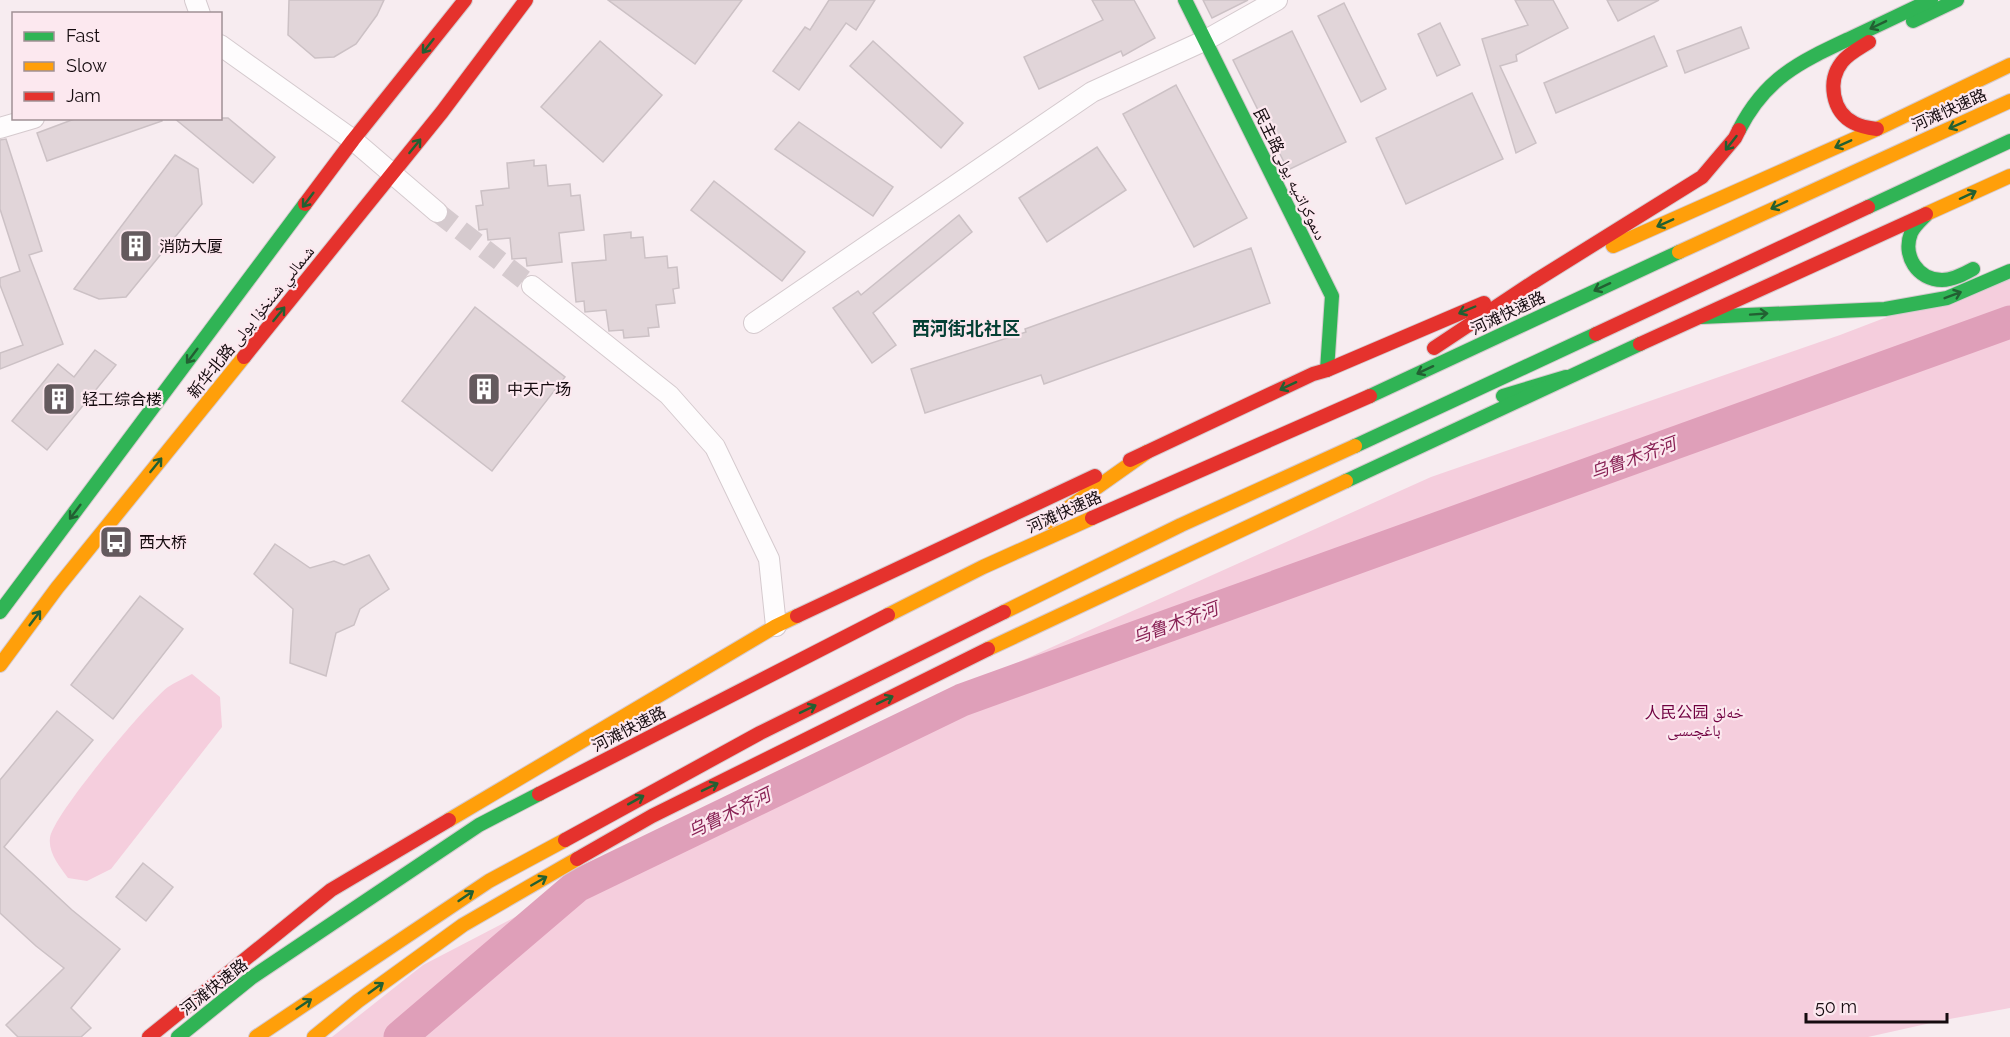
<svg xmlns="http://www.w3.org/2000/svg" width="2010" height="1037" viewBox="0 0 2010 1037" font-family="Raleway,'Noto Naskh Arabic','Noto Sans SC',sans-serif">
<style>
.green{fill:#f5cedd}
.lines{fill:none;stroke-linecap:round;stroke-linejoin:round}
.river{stroke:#df9fb9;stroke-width:33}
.building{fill:#e1d5d9;stroke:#ccc1c5;stroke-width:1.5}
.street-tunnel{stroke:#d5cace;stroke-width:20;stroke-dasharray:20 10;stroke-linecap:butt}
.street-casing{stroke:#d5cace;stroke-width:22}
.fast-casing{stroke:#d5cace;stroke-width:16}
.slow-casing{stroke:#d5cace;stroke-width:16}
.jam-casing{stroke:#d5cace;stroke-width:16}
.street{stroke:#fefcfd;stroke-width:20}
.fast{stroke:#30b455;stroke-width:14}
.slow{stroke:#ff9f0a;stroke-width:14}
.jam{stroke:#e5322d;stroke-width:14}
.oneway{stroke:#226032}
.labels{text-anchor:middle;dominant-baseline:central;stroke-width:4.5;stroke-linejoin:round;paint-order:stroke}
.street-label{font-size:16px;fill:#150b0f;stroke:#fce8ef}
.poi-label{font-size:16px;fill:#150b0f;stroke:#fce8ef;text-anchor:start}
.park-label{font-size:16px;fill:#700140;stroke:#fce8ef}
.neighbourhood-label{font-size:18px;font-weight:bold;fill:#054034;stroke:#fce8ef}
.water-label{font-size:18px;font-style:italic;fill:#892255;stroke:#fce8ef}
</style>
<rect width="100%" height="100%" fill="#f7ecf0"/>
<g class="green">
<polygon points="2010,270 2010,1008 1944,1020 1868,1037 332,1037 423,965 923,705 1431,477 1840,335"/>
<path d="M 192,674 L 220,697 L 222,727 L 111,869 L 87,881 L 68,878 C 60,867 48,853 50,838 C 52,816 147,703 168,687 C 175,682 185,678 192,674 Z"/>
</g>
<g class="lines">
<polyline class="river" points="400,1037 577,886 962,700 2010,322"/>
</g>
<g class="building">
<polygon points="289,0 384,0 377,15 356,44 334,57 315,58 288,35"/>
<polygon points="608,0 742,0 695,64"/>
<polygon points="829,0 875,0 856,30 846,23 799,90 773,71 805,27 810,30"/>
<polygon points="1092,0 1134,0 1155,38 1123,56 1121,51 1039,89 1024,57 1103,20"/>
<polygon points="1203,0 1248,0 1212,18"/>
<polygon points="1515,0 1553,0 1568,28 1516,55 1517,61 1500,66 1536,143 1516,153 1482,39 1528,25"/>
<polygon points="1607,0 1659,0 1618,21"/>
<polygon points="1344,3 1386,89 1361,102 1318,16"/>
<polygon points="1440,23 1460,65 1437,76 1418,34"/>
<polygon points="1741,27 1749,48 1685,73 1677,51"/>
<polygon points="1292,31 1346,142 1288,170 1233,60"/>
<polygon points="1654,36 1667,66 1556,113 1544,83"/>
<polygon points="600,41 662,95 603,162 541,107"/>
<polygon points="873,41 963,123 941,148 850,66"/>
<polygon points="1176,85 1247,218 1194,247 1123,114"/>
<polygon points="1472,93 1503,159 1406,204 1376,138"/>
<polygon points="77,118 162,118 162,121 47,161 37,133"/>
<polygon points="174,118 228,118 275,157 253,183"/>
<polygon points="799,122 893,187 873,216 775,149"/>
<polygon points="6,139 42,251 29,255 63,344 0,369 0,353 23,345 0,285 0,278 20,271 0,209 0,140"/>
<polygon points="1097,147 1126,190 1047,242 1019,198"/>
<polygon points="175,155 198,169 202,204 126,297 99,299 74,289"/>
<polygon points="534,160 534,166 546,165 548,186 570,184 571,196 580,195 584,230 559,233 562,262 527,266 526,258 512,259 510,238 488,240 487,229 479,230 476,206 483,205 481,191 509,188 507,163"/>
<polygon points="714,181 805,252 782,281 691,210"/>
<polygon points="959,215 972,232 873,313 896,345 872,363 833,308 858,291 861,295"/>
<polygon points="631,232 631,238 643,237 645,258 667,256 668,268 677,267 679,288 673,289 675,303 656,305 659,327 648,328 649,336 624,338 623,330 609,331 606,310 585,312 584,301 576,302 572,263 606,260 604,235"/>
<polygon points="1251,248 1270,303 1044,384 1041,375 925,413 911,369 1026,332 1025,329"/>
<polygon points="475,307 565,377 492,471 402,401"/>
<polygon points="95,350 116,365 47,450 12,421 58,364 74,377"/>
<polygon points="275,544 310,568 334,561 344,565 369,555 389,589 360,609 354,625 336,633 326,676 290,663 293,609 254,574"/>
<polygon points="140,596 183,629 113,719 71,685"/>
<polygon points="57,711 93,740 4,847 72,910 120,949 71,1008 91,1028 81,1037 18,1037 6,1025 64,968 36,946 0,913 0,780"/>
<polygon points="143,863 173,887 146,921 116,897"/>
</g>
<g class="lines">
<polyline class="street-tunnel" points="437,212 532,286"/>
<defs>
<g id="street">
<polyline points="195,0 200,14"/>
<polyline points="220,45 353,140 437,212"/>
<polyline points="0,128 34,118"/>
<polyline points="532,286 669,395 715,447 769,559 776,626"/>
<polyline points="754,323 1092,92 1206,40 1277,0"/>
</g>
<g id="fast">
<polyline points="1185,0 1332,296 1327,370"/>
<polyline points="1913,21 1957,0"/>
<path d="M 1739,130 C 1766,77 1800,62 1851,38 C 1878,25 1904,13 1931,0"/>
<polyline points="1868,207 2010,141"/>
<path d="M 1926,215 C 1920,221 1914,226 1911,233 C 1902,256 1918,280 1942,280 C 1953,280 1964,274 1973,269"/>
<polyline points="1701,317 1885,309 1947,298 2010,271"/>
<polyline points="1370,396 1679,252"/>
<polyline points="1503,396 1566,377"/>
<polyline points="1355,446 1596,334"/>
<polyline points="1346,481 1640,344"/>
<polyline points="0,612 305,204"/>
<polyline points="178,1037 251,978 479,825 539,794"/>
</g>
<g id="slow">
<polyline points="1926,214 2010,176"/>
<polyline points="1613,246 1877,129 2010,65"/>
<polyline points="1679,252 2010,101"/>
<polyline points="1048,522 1147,452"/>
<polyline points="1004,612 1181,525 1355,446"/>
<polyline points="888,615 983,567 1092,518"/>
<polyline points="988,649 1346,481"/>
<polyline points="0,665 57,588 244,357"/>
<polyline points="449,820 776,626 797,616"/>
<polyline points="256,1037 489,881 565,840"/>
<polyline points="314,1037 358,1001 463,925 577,859"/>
</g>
<g id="jam">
<path d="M 1869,42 C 1860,48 1849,53 1842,62 C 1827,81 1832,112 1854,123 C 1861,127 1869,128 1877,129"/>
<polyline points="305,204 353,140 465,0"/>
<polyline points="1596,334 1868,207"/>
<polyline points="1640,344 1926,214"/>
<polyline points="1434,348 1535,281 1702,177 1735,138 1739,130"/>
<polyline points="244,357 442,112 526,0"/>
<polyline points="1130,460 1313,374 1327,370 1484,303"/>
<polyline points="1092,518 1370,396"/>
<polyline points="797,616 1095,476"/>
<polyline points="539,794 888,615"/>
<polyline points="565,840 760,733 1004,612"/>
<polyline points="577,859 652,816 988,649"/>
<polyline points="149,1037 331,890 449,820"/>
</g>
</defs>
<use href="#street" class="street-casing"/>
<use href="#fast" class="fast-casing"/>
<use href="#slow" class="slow-casing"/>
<use href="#jam" class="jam-casing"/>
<use href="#street" class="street"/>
<use href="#fast" class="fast"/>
<use href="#slow" class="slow"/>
<use href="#jam" class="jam"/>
</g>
<defs><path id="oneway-shaft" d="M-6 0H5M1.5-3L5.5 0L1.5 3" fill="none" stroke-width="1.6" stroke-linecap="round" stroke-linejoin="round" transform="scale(1.5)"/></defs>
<g class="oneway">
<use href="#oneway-shaft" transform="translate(1878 25) rotate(154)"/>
<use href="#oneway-shaft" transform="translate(428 46) rotate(128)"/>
<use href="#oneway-shaft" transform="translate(1957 125) rotate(156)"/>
<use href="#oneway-shaft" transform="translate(1731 143) rotate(128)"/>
<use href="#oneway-shaft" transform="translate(1843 144) rotate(156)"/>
<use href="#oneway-shaft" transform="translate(415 146) rotate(-51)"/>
<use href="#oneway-shaft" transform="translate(1968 195) rotate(-25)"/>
<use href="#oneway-shaft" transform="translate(308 200) rotate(127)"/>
<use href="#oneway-shaft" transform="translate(1779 205) rotate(155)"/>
<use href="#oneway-shaft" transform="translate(1665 223) rotate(156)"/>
<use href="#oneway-shaft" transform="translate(1602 287) rotate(155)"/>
<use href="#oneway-shaft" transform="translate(1953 295) rotate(-21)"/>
<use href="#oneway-shaft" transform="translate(1467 310) rotate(157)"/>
<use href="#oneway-shaft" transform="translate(279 314) rotate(-51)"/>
<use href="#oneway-shaft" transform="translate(1759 314) rotate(-4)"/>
<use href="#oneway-shaft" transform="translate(192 356) rotate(127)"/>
<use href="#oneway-shaft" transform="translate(1425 370) rotate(155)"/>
<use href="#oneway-shaft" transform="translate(1288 386) rotate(155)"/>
<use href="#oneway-shaft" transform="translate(156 465) rotate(-51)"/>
<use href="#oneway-shaft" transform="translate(75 512) rotate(127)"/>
<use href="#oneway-shaft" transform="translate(35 618) rotate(-53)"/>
<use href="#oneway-shaft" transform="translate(885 700) rotate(-26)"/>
<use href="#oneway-shaft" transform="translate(808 709) rotate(-26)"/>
<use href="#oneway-shaft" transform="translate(710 787) rotate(-26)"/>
<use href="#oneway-shaft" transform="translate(636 800) rotate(-29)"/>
<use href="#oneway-shaft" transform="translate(539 881) rotate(-30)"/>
<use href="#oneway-shaft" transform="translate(466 896) rotate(-34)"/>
<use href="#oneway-shaft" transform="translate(376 988) rotate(-36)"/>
<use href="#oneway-shaft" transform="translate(304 1004) rotate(-34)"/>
</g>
<defs>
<symbol id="building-square" viewBox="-11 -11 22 22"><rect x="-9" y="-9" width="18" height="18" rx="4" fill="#645a5e" stroke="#fce8ef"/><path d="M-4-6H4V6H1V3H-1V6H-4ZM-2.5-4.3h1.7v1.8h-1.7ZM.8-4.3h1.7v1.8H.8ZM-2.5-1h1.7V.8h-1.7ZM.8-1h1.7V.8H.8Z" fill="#fff"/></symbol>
<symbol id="bus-square" viewBox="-11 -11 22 22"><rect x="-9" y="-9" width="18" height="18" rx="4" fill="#645a5e" stroke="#fce8ef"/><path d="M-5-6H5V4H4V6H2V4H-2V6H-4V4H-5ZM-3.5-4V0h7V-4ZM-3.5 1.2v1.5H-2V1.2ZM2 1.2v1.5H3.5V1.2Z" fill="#fff"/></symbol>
</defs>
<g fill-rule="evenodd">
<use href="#building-square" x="117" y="227" width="38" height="38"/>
<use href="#building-square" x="465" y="370" width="38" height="38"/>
<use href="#building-square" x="40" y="380" width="38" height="38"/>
<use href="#bus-square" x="97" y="523" width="38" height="38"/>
</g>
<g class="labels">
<g class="street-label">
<text transform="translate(1949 110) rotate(-24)">河滩快速路</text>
<text transform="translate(1290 174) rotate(64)">民主路دىموكراتىيە يولى</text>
<text transform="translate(1508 313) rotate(-25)">河滩快速路</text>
<text transform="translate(251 322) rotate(-51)">新华北路 شىمالىي شىنخۇا يولى</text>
<text transform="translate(1064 512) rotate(-24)">河滩快速路</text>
<text transform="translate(629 729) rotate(-27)">河滩快速路</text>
<text transform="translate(214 987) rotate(-38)">河滩快速路</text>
</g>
<g class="poi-label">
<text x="159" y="246">消防大厦</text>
<text x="507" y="389">中天广场</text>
<text x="82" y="399">轻工综合楼</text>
<text x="139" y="542">西大桥</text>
</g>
<g class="park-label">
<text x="1694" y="712">人民公园 خەلق<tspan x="1694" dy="18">باغچىسى</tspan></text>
</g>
<g class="neighbourhood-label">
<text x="966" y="328">西河街北社区</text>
</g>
<g class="water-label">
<text transform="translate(1633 458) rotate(-20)">乌鲁木齐河</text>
<text transform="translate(1175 623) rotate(-20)">乌鲁木齐河</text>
<text transform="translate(729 813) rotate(-26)">乌鲁木齐河</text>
</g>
</g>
<rect x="12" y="12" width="210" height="108" fill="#fce8ef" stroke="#a09095" stroke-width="1.5"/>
<rect x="24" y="32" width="30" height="9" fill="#30b455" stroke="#a09095" stroke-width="1.5"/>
<text x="66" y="42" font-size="18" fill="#150b0f">Fast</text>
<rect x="24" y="62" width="30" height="9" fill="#ff9f0a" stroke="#a09095" stroke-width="1.5"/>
<text x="66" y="72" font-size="18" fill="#150b0f">Slow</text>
<rect x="24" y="92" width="30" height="9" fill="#e5322d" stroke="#a09095" stroke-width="1.5"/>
<text x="66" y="102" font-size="18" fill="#150b0f">Jam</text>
<path d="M1806 1013v9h141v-9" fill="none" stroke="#150b0f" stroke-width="3"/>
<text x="1815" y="1013" font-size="18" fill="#150b0f" stroke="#fce8ef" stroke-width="4.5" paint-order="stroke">50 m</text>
</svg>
